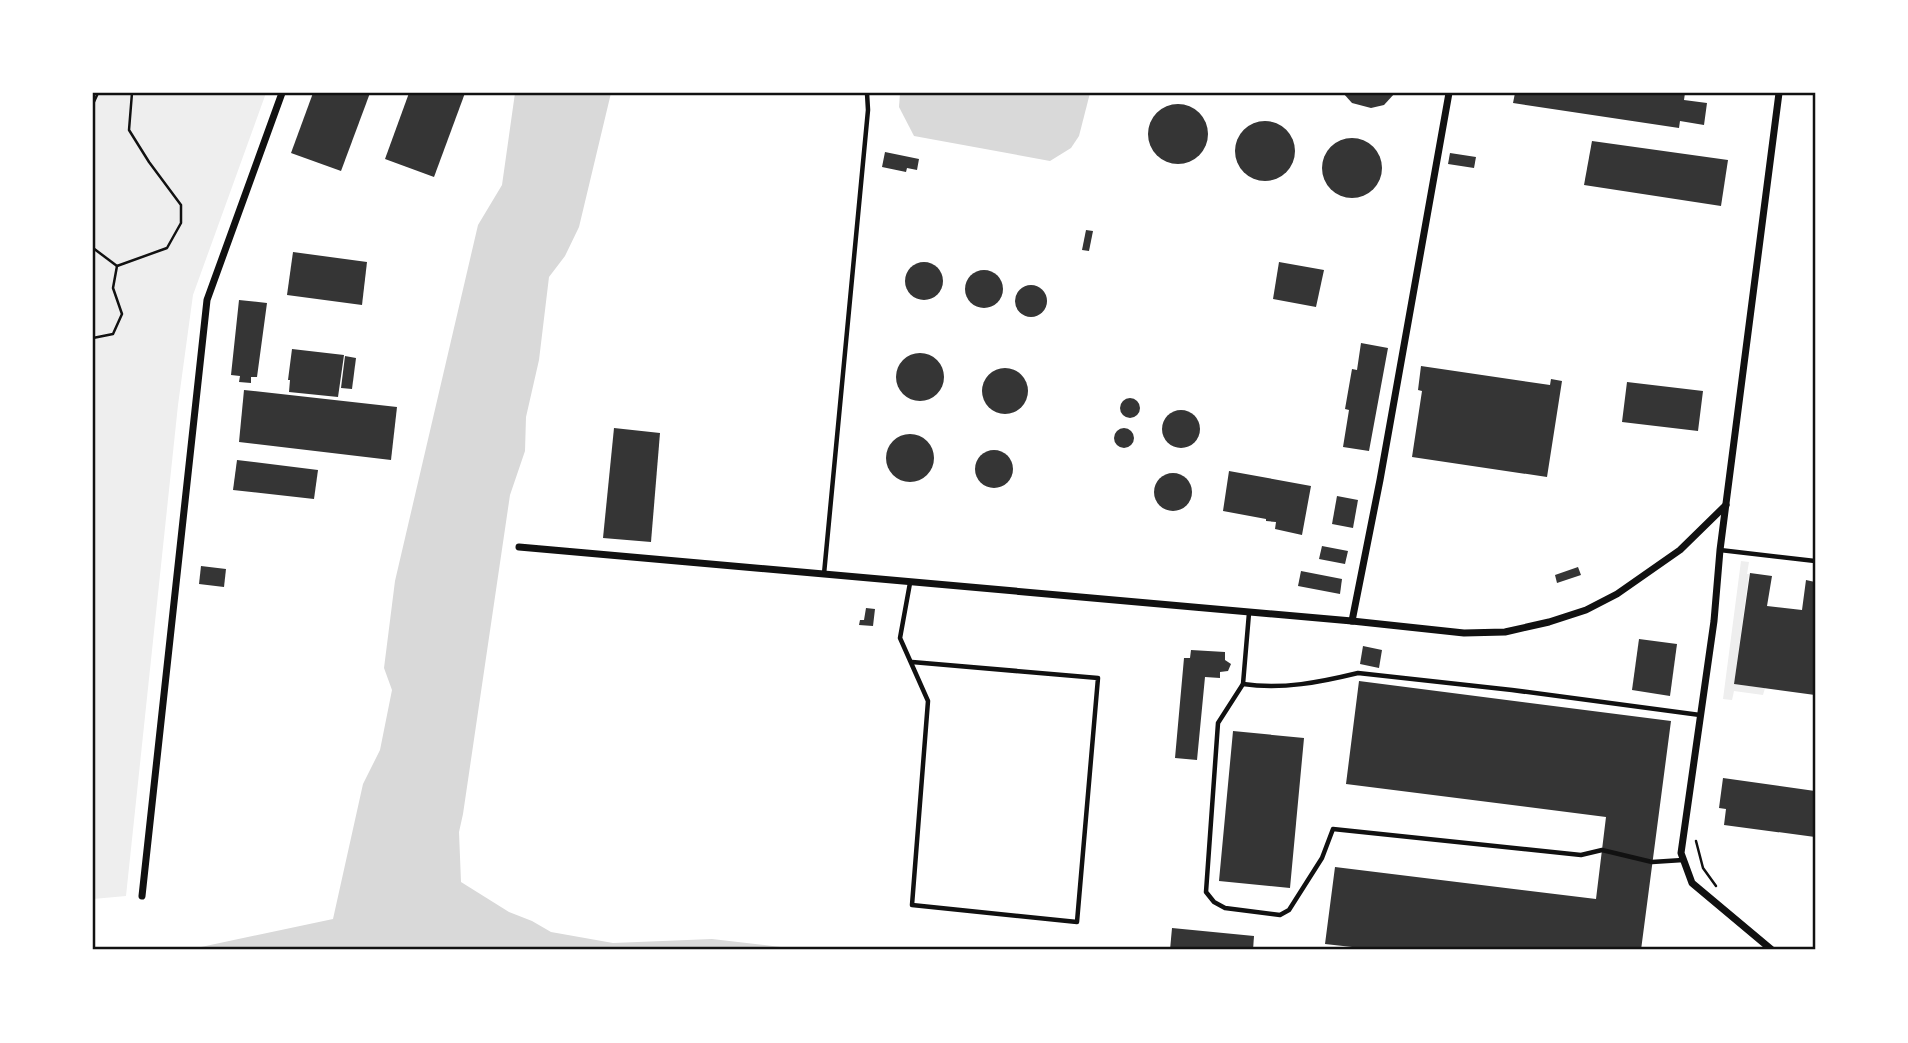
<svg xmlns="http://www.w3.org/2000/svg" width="1908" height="1043" viewBox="0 0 1908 1043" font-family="Jost,sans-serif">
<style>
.green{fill:#eee}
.water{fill:#d9d9d9}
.building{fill:#353535}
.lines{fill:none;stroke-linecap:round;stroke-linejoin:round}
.path{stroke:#111;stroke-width:2.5}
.service{stroke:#111;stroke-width:4.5}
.minor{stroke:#111;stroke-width:7}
.neatline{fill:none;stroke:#111;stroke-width:2.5}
</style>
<rect width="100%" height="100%" fill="#fff"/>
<g class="green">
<polygon points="93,93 266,93 193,295 178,405 126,896 93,899"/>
<polygon points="1741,561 1749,562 1747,574 1749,574 1734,684 1765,688 1763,695 1734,691 1732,700 1723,699"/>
</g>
<g class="water">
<polygon points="515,93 611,93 579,227 565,256 549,277 539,360 526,417 525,451 510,495 463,814 459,832 461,882 509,912 532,921 551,932 613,943 712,939 806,950 187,950 333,919 363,784 380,750 392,690 384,668 395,581 478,225 502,185"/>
<polygon points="900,93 1090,93 1079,136 1071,148 1050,161 914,136 899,107"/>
</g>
<g class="building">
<polygon points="313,93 370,93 341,171 291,153"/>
<polygon points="409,93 465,93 434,177 385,159"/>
<polygon points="1343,93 1395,93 1384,105 1371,108 1352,103"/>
<polygon points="1515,93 1685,93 1684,100 1707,103 1704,125 1680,121 1679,128 1513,103"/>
<circle cx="1178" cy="134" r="30"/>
<circle cx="1265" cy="151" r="30"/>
<circle cx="1352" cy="168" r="30"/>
<polygon points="1592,141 1728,160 1721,206 1584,185"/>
<polygon points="885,152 919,159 917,170 907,168 906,172 882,167"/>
<polygon points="1450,153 1476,157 1474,168 1448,164"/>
<polygon points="1086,230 1093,231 1089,251 1082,250"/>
<polygon points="293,252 367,262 362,305 287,295"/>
<circle cx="924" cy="281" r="19"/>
<polygon points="1279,262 1324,270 1316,307 1273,299"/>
<circle cx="984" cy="289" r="19"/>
<circle cx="1031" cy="301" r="16"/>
<polygon points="239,300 267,303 257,377 251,377 251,383 239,382 240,376 231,375"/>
<polygon points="1361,343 1388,348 1369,451 1343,447 1349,410 1345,409 1352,369 1357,370"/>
<polygon points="292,349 344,355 338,397 289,392 290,380 288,380"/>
<circle cx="920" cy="377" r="24"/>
<polygon points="345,356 356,358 352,389 341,388"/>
<polygon points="1421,366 1550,385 1551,379 1562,381 1547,477 1412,457 1422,391 1418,390"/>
<circle cx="1005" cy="391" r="23"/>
<polygon points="1627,382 1703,391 1698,431 1622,422"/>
<polygon points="244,390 397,407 391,460 239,442"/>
<circle cx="1130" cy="408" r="10"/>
<circle cx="1181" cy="429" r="19"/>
<polygon points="614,428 660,433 651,542 603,538"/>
<circle cx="1124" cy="438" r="10"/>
<circle cx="910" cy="458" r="24"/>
<circle cx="994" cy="469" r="19"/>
<polygon points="237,460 318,470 314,499 233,490"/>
<polygon points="1229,471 1311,486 1302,535 1275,529 1276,522 1266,521 1266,519 1223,511"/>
<circle cx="1173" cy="492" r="19"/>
<polygon points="1337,496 1358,500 1353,528 1332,524"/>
<polygon points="1322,546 1348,551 1345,564 1319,559"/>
<polygon points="201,566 226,569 224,587 199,584"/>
<polygon points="1578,567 1581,575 1557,583 1555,575"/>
<polygon points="1301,571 1342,579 1340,594 1298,586"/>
<polygon points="1750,573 1772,576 1767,606 1802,610 1806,580 1815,582 1815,695 1734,684"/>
<polygon points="866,608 875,609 873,626 859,625 860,620 864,620"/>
<polygon points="1639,639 1677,644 1670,696 1632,690"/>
<polygon points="1363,646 1382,650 1379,668 1360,664"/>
<polygon points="1191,650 1225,652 1225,660 1231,664 1228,671 1220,672 1220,678 1205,677 1197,760 1175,758 1184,658 1190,658"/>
<polygon points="1359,681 1671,721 1641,950 1379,950 1325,944 1335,867 1596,899 1606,817 1346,784"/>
<polygon points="1233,731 1304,738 1290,888 1219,881"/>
<polygon points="1723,778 1815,791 1815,837 1724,825 1726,809 1719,808"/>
<polygon points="1172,928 1254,936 1253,950 1170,950"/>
</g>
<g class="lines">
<g class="path">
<polyline points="93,104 98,93"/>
<polyline points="93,248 117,266"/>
<polyline points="93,338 113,334 122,314 113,288 117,266 167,248 181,223 181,205 149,162 129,130 132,93"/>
<polyline points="1696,841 1703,868 1716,886"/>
</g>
<g class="service">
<polyline points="1720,550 1815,561"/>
<polyline points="824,574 868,110 867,93"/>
<polyline points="910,583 900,638 928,701 912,905 1077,922 1098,678 912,662"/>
<polyline points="1249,613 1243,684 1218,723 1206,892 1214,902 1225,908 1280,915 1289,910 1322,858 1333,829 1581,855 1602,850 1652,862 1683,860"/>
<path d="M 1243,684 C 1282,690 1321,682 1358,673 L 1512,690 L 1700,715"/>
</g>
<g class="minor">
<polyline points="519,547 1352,621 1464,633 1505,632 1549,622 1586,610 1617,594 1680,550 1726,505"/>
<polyline points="1352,621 1380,480 1449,93"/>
<polyline points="142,896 207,300 282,93"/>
<polyline points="1772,950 1692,883 1681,853 1714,621 1720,550 1779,93"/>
</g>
</g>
<rect width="1908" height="1043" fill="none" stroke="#ffffff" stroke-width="189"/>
<rect x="94" y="94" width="1720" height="854" class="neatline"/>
</svg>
